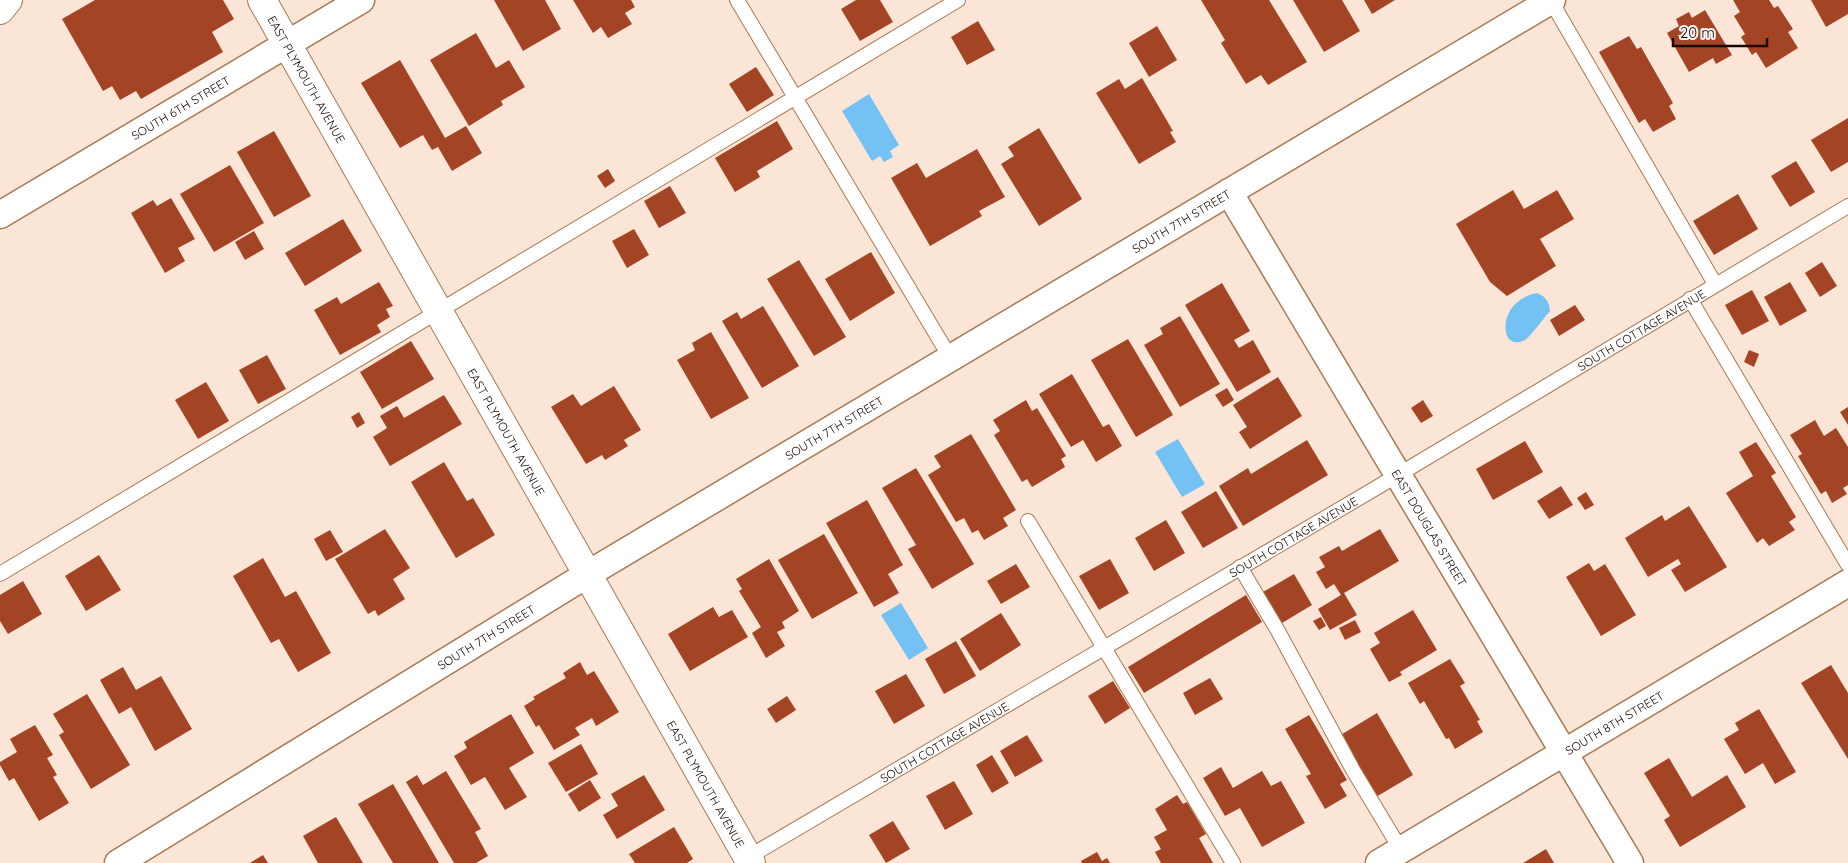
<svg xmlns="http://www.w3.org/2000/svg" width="1848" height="863" viewBox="0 0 1848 863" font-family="Quicksand,sans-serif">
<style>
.water{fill:#74c1f4}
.building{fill:#a34525}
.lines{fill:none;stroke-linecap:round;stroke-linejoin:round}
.service-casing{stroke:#a97953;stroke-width:16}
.minor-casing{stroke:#a97953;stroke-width:29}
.secondary-casing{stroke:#a97953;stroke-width:30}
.primary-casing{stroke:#a97953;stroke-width:30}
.service{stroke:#fff;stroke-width:14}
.minor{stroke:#fff;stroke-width:26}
.secondary{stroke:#fff;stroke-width:28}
.primary{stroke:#fff;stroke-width:28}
.labels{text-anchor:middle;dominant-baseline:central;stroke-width:5;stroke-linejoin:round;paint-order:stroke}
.street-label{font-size:12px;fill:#190800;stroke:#f7f7f7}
</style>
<rect width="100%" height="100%" fill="#fbe5d6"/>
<g class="water">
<polygon points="869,94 899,145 890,151 893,157 884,162 880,156 872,161 842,111"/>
<path d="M 1537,293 C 1546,297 1549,301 1550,311 C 1546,316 1529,338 1525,340 C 1499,354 1495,301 1537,293 Z"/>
<polygon points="1178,439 1205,484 1182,497 1155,452"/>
<polygon points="901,603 928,648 909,660 881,615"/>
</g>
<g class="building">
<polygon points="95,0 223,0 234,19 212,32 223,52 141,99 136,91 120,100 112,86 103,91 62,19"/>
<polygon points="494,0 545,0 561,29 523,51"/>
<polygon points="573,0 631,0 635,7 625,13 632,24 608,38 601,27 593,33"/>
<polygon points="856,0 880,0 893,22 860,41 841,9"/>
<polygon points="1201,0 1269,0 1307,62 1268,85 1261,75 1246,84 1221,43 1225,40"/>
<polygon points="1293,0 1342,0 1360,31 1324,52"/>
<polygon points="1364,0 1395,0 1372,14"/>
<polygon points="1733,0 1769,0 1774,8 1778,6 1793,29 1788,32 1798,48 1766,68 1756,52 1752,55 1741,37 1745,34 1734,16 1740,12"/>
<polygon points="1811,0 1848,0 1848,14 1826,27"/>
<polygon points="1705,10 1732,55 1716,64 1713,58 1689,72 1667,33 1679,26 1676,19 1689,12 1692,18"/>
<polygon points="978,21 995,50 967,65 951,37"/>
<polygon points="1157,26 1177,60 1149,77 1129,43"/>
<polygon points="476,33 496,68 509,60 525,87 501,101 503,105 469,126 430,60"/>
<polygon points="1629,36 1637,49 1641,47 1673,103 1669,106 1676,119 1653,132 1645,119 1639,123 1599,52"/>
<polygon points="400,60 445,138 466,126 482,153 452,171 438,147 432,150 423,135 400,148 361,83"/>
<polygon points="756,67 774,95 747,112 729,84"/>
<polygon points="1142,78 1173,131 1170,132 1176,142 1139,164 1096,93 1119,79 1125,89"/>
<polygon points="1848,118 1848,162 1831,172 1811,140"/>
<polygon points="777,121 793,149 757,171 760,177 735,192 715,158"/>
<polygon points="1039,128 1082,199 1039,226 1001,164 1014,156 1008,147"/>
<polygon points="274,131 311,196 274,217 237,152"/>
<polygon points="977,149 1005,197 979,211 982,216 930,246 891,178 917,163 926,178"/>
<polygon points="1796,161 1815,192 1790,207 1771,176"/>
<polygon points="230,165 264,223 214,252 180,194"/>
<polygon points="608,169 615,181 605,188 597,176"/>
<polygon points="670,186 686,213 659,228 644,201"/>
<polygon points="1513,190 1524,209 1557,190 1574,219 1540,239 1556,266 1507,296 1490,282 1456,224"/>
<polygon points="1738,194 1758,229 1714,255 1693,221"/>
<polygon points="171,198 195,239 178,248 185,261 165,273 131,213 153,200 157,206"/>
<polygon points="343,219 362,251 305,286 285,253"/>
<polygon points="634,229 649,255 627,268 612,241"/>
<polygon points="254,231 264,249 245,260 235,242"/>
<polygon points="871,252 895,293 850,321 825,279"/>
<polygon points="799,260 846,337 814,356 767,279"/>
<polygon points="1822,262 1837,286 1820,297 1805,273"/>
<polygon points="379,282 393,306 386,309 390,317 377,325 381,332 340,355 314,310 337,297 341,304"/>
<polygon points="1790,282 1807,311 1780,326 1764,297"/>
<polygon points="1222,283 1250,331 1234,340 1239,348 1253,340 1271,372 1237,392 1185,305"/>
<polygon points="1752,290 1769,321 1742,335 1725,305"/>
<polygon points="1575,305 1585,320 1559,336 1550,320"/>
<polygon points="763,306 799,366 762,388 722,321 737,312 741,319"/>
<polygon points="1180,316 1220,384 1180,407 1144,345 1163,334 1160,328"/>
<polygon points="711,332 749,398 711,419 677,360 695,350 692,343"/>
<polygon points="1128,339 1173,415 1136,437 1091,360"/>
<polygon points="411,341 434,379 382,409 360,372"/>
<polygon points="1749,350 1759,354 1754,367 1744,362"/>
<polygon points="267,355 286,389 258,404 239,370"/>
<polygon points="1072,374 1103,427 1109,424 1122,446 1096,462 1083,440 1071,447 1039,394"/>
<polygon points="1278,377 1302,416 1250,449 1239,432 1247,427 1233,405"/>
<polygon points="206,382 229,421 198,439 175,400"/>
<polygon points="614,386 641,430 624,440 628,446 605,460 602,455 586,464 551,407 573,394 581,406"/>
<polygon points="1227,388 1234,400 1223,407 1215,395"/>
<polygon points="444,395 462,424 390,466 373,437 387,428 380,416 397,406 404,418"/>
<polygon points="1026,400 1032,411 1037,408 1066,456 1061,459 1065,467 1032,487 1027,479 1022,482 994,435 1000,431 993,420"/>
<polygon points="1423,400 1433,416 1421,423 1411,408"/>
<polygon points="1848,407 1848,425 1840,412"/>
<polygon points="359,412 365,423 357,428 351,417"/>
<polygon points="1815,420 1824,436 1836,428 1848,447 1848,485 1843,488 1847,494 1832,503 1826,491 1821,494 1798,456 1802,454 1790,435"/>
<polygon points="971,434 1016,510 1003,518 1008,526 984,540 978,530 972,533 964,518 956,522 928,475 941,467 934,456"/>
<polygon points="1307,440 1328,475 1243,526 1219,486 1248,468 1251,474"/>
<polygon points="1525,441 1543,472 1493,500 1476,469"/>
<polygon points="1756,442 1776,473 1771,476 1796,517 1789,522 1795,530 1769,546 1763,538 1757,543 1726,493 1753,476 1739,452"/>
<polygon points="444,462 467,501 473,498 495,535 456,558 411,482"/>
<polygon points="916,468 974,564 932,589 908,549 916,545 882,488"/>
<polygon points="1561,486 1573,505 1549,519 1537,501"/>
<polygon points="1216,491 1238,528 1203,548 1181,512"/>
<polygon points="1586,492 1594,505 1585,510 1577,498"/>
<polygon points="867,500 903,565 888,574 899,593 874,607 826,523"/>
<polygon points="1689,506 1727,567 1685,592 1671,570 1681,564 1678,559 1648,577 1625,538 1662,515 1665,521"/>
<polygon points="1166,520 1185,553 1154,571 1135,538"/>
<polygon points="385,529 410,568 393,579 405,599 378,616 375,610 368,614 335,559"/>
<polygon points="1380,529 1399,561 1344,593 1357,615 1330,630 1318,609 1341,595 1334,584 1326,589 1316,572 1325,567 1319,557 1339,546 1342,551"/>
<polygon points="330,530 343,552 326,561 314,539"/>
<polygon points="824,534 858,593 812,619 778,560"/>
<polygon points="99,555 121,590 86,611 65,576"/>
<polygon points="263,558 285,597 296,591 331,653 298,672 279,639 271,643 233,576"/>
<polygon points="769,559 799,611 782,622 785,628 777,632 785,646 766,658 752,633 761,627 739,591 742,589 736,579"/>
<polygon points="1110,559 1129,593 1099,610 1079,576"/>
<polygon points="1589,563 1594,571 1605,564 1636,615 1601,636 1566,577"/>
<polygon points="1016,564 1030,587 1001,604 987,581"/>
<polygon points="1294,574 1312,605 1282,623 1263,592"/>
<polygon points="23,581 42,614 8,634 0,621 0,595"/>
<polygon points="1246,595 1262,622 1144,693 1128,667"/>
<polygon points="713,607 719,617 732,610 748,637 690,671 668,634"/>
<polygon points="1413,610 1437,650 1400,672 1402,675 1389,682 1370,649 1380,643 1374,633"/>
<polygon points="1001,613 1021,645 980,671 960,639"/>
<polygon points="1321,617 1326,626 1319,630 1313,621"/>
<polygon points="1355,620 1361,632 1345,640 1339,628"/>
<polygon points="956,641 976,676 944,694 925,659"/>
<polygon points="1450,659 1465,683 1460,686 1480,720 1477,721 1483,732 1455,749 1449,738 1446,739 1424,701 1420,704 1408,683"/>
<polygon points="580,662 587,675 594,671 619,712 596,726 592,718 575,728 580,735 554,750 539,725 536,727 524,706 535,699 533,697 566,678 563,673"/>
<polygon points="1831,665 1848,693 1848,759 1801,683"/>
<polygon points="123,667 136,690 161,676 192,729 155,751 131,707 119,714 100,680"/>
<polygon points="906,674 925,706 894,724 875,691"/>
<polygon points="1210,678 1223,699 1195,715 1183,693"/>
<polygon points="1113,681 1130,708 1105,724 1088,696"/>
<polygon points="87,694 130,765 91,789 59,735 64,732 53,714"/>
<polygon points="787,696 796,710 776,723 767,709"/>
<polygon points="1759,709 1796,772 1775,784 1763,763 1745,774 1724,739 1739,730 1735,723"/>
<polygon points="1377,713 1413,775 1376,797 1339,736"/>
<polygon points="511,714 534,753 509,768 527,797 505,810 485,777 471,785 454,756 467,748 464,742"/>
<polygon points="1309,715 1347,780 1340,784 1347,796 1325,809 1306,776 1311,774 1285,729"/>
<polygon points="35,725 53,755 47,758 57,775 53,777 69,803 39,821 14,778 9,781 0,765 0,762 17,752 10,739"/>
<polygon points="1027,735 1043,761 1015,777 1000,751"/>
<polygon points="581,744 598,774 566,792 548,763"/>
<polygon points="992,755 1009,783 992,793 976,765"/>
<polygon points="1669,758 1692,797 1727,775 1746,807 1680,847 1664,820 1670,816 1644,773"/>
<polygon points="1221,767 1233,788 1262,771 1271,786 1281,781 1305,823 1262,847 1240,808 1225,816 1203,778"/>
<polygon points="446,771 481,829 475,832 488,856 476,863 454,863 406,782 417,775 423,785"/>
<polygon points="644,775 665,810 617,839 603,815 618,806 611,794"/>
<polygon points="590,780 601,798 579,812 568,794"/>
<polygon points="954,781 973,814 945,830 926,796"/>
<polygon points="393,784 439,863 393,863 358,804"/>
<polygon points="1177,795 1183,804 1187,802 1206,834 1199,838 1213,863 1161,863 1155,852 1161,849 1154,837 1167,830 1155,809"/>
<polygon points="336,817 363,863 318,863 303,836"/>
<polygon points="893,821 910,849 886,863 869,835"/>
<polygon points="674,827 693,859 687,863 635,863 629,854"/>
<polygon points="1546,849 1554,863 1523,863"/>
<polygon points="1097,852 1102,861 1107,858 1110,863 1082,863 1081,861"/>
<polygon points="263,855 268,863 250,863"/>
</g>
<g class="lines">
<defs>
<g id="service">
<polyline points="737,0 951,359"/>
<polyline points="1551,1 1715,284"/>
<polyline points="1690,299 1848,565"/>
<polyline points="1028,521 1233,863"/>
<polyline points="1240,567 1278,631 1353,770 1401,850"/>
<polyline points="0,574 958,0"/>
<path id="s1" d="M 745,859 L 1376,488 L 1848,206"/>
</g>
<g id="minor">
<path id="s2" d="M 1229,192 L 1630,863"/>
<path id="s3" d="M 0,215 L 361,0"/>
<path id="s4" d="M 118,863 L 588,574 L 1552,0"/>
<path id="s5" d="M 1379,863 L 1848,583"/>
</g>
<g id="secondary">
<path id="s6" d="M 262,0 L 751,863"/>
</g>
<polyline id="primary" points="0,10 8,0"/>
</defs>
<use href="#service" class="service-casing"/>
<use href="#minor" class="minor-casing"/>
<use href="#secondary" class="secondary-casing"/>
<use href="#primary" class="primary-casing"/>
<use href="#service" class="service"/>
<use href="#minor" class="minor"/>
<use href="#secondary" class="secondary"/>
<use href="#primary" class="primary"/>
</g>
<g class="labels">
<g class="street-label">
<text stroke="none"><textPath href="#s6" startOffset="91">EAST PLYMOUTH AVENUE</textPath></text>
<text stroke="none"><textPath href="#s3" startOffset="210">SOUTH 6TH STREET</textPath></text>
<text stroke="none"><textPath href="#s4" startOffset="1242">SOUTH 7TH STREET</textPath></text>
<text stroke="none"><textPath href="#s1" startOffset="1041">SOUTH COTTAGE AVENUE</textPath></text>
<text stroke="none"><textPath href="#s4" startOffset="838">SOUTH 7TH STREET</textPath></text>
<text stroke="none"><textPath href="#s6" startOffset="496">EAST PLYMOUTH AVENUE</textPath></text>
<text stroke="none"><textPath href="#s2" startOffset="391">EAST DOUGLAS STREET</textPath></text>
<text stroke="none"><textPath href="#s1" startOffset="636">SOUTH COTTAGE AVENUE</textPath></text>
<text stroke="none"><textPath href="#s4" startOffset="432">SOUTH 7TH STREET</textPath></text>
<text stroke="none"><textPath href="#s5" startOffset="274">SOUTH 8TH STREET</textPath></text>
<text stroke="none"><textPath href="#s1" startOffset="231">SOUTH COTTAGE AVENUE</textPath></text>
<text stroke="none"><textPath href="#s6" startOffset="901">EAST PLYMOUTH AVENUE</textPath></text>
</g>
</g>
<path d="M1673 38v8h94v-8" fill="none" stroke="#190800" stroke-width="2.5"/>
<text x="1680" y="38" font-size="15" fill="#190800" stroke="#f7f7f7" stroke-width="4" paint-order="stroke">20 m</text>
</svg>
